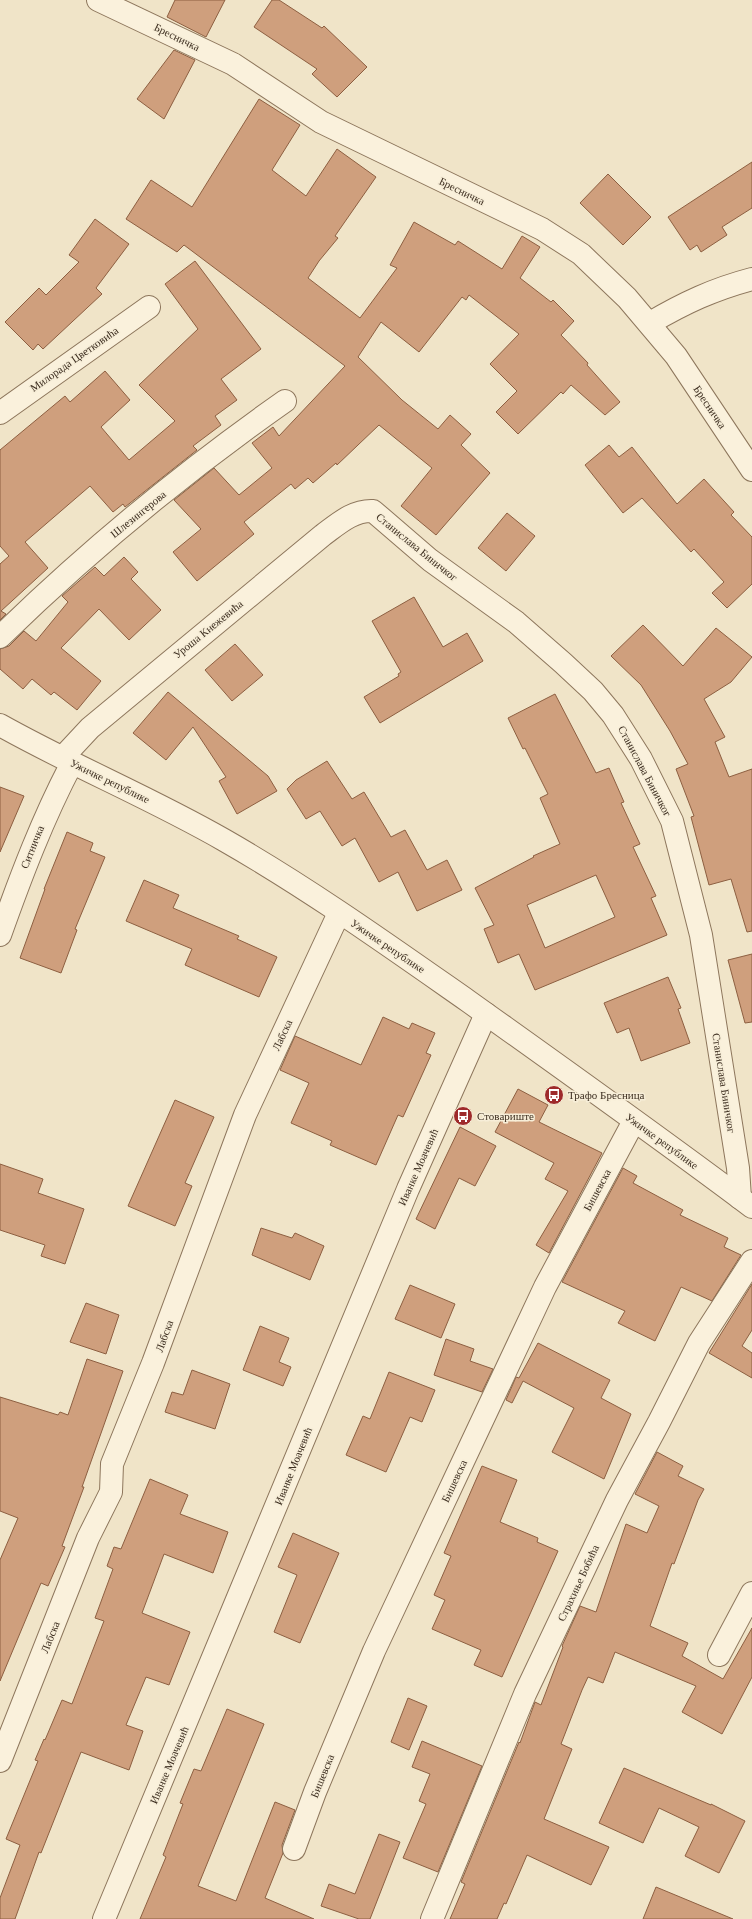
<svg xmlns="http://www.w3.org/2000/svg" width="752" height="1919" viewBox="0 0 752 1919" font-family="Georgia,serif">
<style>
.building{fill:#cf9f7d;stroke:#8d5f41;fill-rule:evenodd}
.lines{fill:none;stroke-linecap:round;stroke-linejoin:round}
.minor-casing{stroke:#8d765c;stroke-width:24}
.tertiary-casing{stroke:#8d765c;stroke-width:24}
.minor{stroke:#faf1dc;stroke-width:22}
.tertiary{stroke:#faf1dc;stroke-width:22}
.labels{text-anchor:middle;dominant-baseline:central;stroke-width:3;stroke-linejoin:round;paint-order:stroke}
.street-label{font-size:11px;fill:#3d2e20;stroke:#f7eed8}
.poi-label{font-size:11px;fill:#3d2e20;stroke:#f7eed8;text-anchor:start}
</style>
<rect width="100%" height="100%" fill="#f0e4c8"/>
<g class="building">
<polygon points="175,0 225,0 206,37 167,17"/>
<polygon points="272,0 279,0 322,28 324,26 367,67 337,97 312,74 317,69 254,27"/>
<polygon points="174,50 195,60 164,119 137,99"/>
<polygon points="259,99 300,125 272,170 306,196 337,149 376,177 335,236 338,238 319,261 308,278 360,318 397,268 390,265 414,222 455,245 458,241 502,269 522,236 540,247 520,278 551,302 553,300 574,321 561,335 588,363 587,365 620,402 605,415 571,385 563,394 561,392 518,434 496,412 517,391 490,364 519,334 469,295 466,300 462,297 419,352 381,322 358,357 402,400 438,429 450,415 471,434 461,445 490,473 436,535 401,506 432,468 379,425 337,465 336,463 313,483 308,478 295,489 291,484 244,522 254,534 197,581 173,552 201,529 174,500 214,468 239,495 272,468 252,443 273,427 279,436 345,366 184,245 177,252 126,219 151,180 192,207"/>
<polygon points="752,162 752,208 722,227 727,235 701,252 697,245 690,250 668,217"/>
<polygon points="608,174 651,217 623,245 580,203"/>
<polygon points="95,219 129,244 96,288 102,294 43,349 38,344 33,350 5,322 39,288 46,295 79,262 69,255"/>
<polygon points="195,261 261,349 221,379 237,400 215,416 221,425 193,446 197,450 125,507 123,504 113,512 90,486 25,542 48,568 1,611 6,614 0,620 0,564 9,556 0,546 0,450 65,396 70,402 105,371 130,400 101,427 129,460 175,421 139,385 198,329 165,284"/>
<polygon points="609,445 619,457 632,447 677,504 704,479 734,512 731,515 752,537 752,584 727,608 712,593 724,582 694,549 691,552 642,498 623,513 585,465"/>
<polygon points="507,513 535,536 506,571 478,548"/>
<polygon points="124,557 138,572 131,579 161,610 129,640 99,609 61,648 101,681 77,710 54,692 51,695 32,679 23,689 0,669 0,649 9,646 24,631 36,641 68,602 62,596 95,567 104,576"/>
<polygon points="414,597 443,647 467,633 483,661 380,723 364,697 399,676 398,674 401,672 372,621"/>
<polygon points="643,625 683,666 716,628 752,657 731,682 704,699 725,737 715,742 729,777 752,769 752,931 747,932 731,879 709,885 691,817 694,816 676,769 688,764 670,731 641,685 611,656"/>
<polygon points="235,644 263,675 232,701 205,670"/>
<polygon points="168,692 268,776 277,791 237,814 219,781 226,777 193,727 166,760 133,733"/>
<path d="M 555,694 L 596,773 L 609,768 L 624,802 L 621,803 L 640,844 L 633,847 L 656,896 L 651,898 L 667,935 L 535,990 L 519,954 L 498,963 L 484,929 L 494,925 L 475,888 L 534,857 L 533,856 L 560,844 L 540,798 L 548,794 L 525,748 L 523,749 L 508,718 ZM 596,875 L 615,917 L 545,948 L 527,905 Z"/>
<polygon points="327,761 352,799 364,792 391,837 405,830 427,870 447,860 462,890 417,911 398,872 379,882 355,838 342,846 320,811 306,819 287,789 296,780"/>
<polygon points="0,787 24,796 0,852"/>
<polygon points="67,832 93,843 90,851 105,857 75,929 77,930 61,973 20,958 45,889 44,889"/>
<polygon points="144,880 179,895 173,908 239,936 237,939 277,957 259,997 185,965 192,949 126,921"/>
<polygon points="752,954 752,1022 745,1023 728,960"/>
<polygon points="668,977 681,1008 678,1009 690,1043 641,1061 629,1028 617,1033 604,1003"/>
<polygon points="383,1017 409,1029 412,1023 435,1033 426,1053 431,1055 403,1117 398,1115 376,1165 330,1145 332,1141 291,1123 309,1083 280,1070 295,1036 361,1065"/>
<polygon points="518,1089 548,1105 539,1122 602,1153 549,1253 536,1245 568,1191 545,1179 554,1163 495,1132"/>
<polygon points="175,1100 214,1117 185,1183 192,1186 175,1226 128,1206"/>
<polygon points="460,1127 496,1146 475,1186 459,1178 435,1229 416,1219"/>
<polygon points="0,1164 43,1179 38,1193 84,1209 65,1264 41,1256 45,1245 0,1230"/>
<polygon points="623,1168 637,1176 633,1183 683,1210 680,1215 728,1238 724,1247 741,1255 712,1301 681,1287 655,1341 618,1323 625,1311 562,1282"/>
<polygon points="261,1228 292,1238 295,1233 324,1246 310,1280 252,1255"/>
<polygon points="752,1284 752,1330 742,1346 752,1353 752,1378 709,1353"/>
<polygon points="410,1285 455,1304 441,1338 395,1319"/>
<polygon points="86,1303 119,1315 106,1354 70,1342"/>
<polygon points="260,1326 289,1338 279,1362 291,1367 283,1386 243,1370"/>
<polygon points="446,1339 474,1349 470,1361 493,1369 482,1392 434,1375"/>
<polygon points="538,1343 610,1380 601,1398 631,1414 604,1479 552,1452 574,1408 523,1381 512,1403 506,1400 516,1377 519,1378"/>
<polygon points="87,1359 123,1371 82,1487 84,1487 62,1546 65,1547 48,1586 41,1583 0,1681 0,1560 18,1518 0,1511 0,1397 58,1415 60,1412 68,1415"/>
<polygon points="192,1370 230,1384 215,1429 165,1412 172,1392 183,1395"/>
<polygon points="389,1372 435,1390 422,1422 410,1417 386,1472 346,1455 363,1416 370,1419"/>
<polygon points="657,1452 683,1466 678,1476 704,1489 698,1500 674,1564 672,1563 650,1626 688,1643 682,1656 723,1679 752,1628 752,1677 722,1734 682,1712 696,1686 615,1652 603,1683 588,1677 582,1690 561,1744 572,1749 544,1819 609,1847 591,1885 527,1855 506,1904 504,1903 497,1919 450,1919 465,1884 461,1882 519,1742 520,1743 535,1702 541,1705 563,1647 562,1646 580,1606 596,1612 626,1524 647,1533 659,1506 635,1494"/>
<polygon points="482,1466 517,1480 500,1522 538,1538 537,1542 558,1551 502,1677 474,1665 481,1650 432,1629 445,1600 434,1595 451,1556 444,1553"/>
<polygon points="150,1479 188,1495 180,1514 228,1532 213,1573 164,1554 142,1613 190,1632 169,1685 146,1677 126,1725 143,1731 129,1770 81,1752 41,1853 39,1852 15,1919 0,1919 0,1898 20,1845 6,1839 38,1761 35,1760 44,1739 45,1740 62,1700 72,1704 104,1621 95,1618 113,1569 107,1566 114,1547 121,1549"/>
<polygon points="293,1533 339,1553 300,1643 274,1632 297,1575 278,1567"/>
<polygon points="408,1698 427,1706 409,1750 391,1742"/>
<polygon points="227,1709 264,1724 198,1886 236,1901 275,1802 295,1810 282,1845 283,1853 265,1898 314,1919 140,1919 166,1857 163,1855 183,1804 180,1803 194,1769 201,1771"/>
<polygon points="422,1741 482,1766 438,1872 403,1858 426,1804 419,1801 430,1774 412,1767"/>
<polygon points="624,1768 711,1805 711,1804 745,1821 719,1873 685,1856 699,1827 659,1808 643,1843 599,1823"/>
<polygon points="379,1834 400,1842 370,1919 359,1919 321,1906 329,1884 355,1894"/>
<polygon points="656,1887 733,1919 643,1919"/>
</g>
<g class="lines">
<defs>
<g id="minor">
<polyline points="98,0 233,64 321,122 542,229 581,254 627,298 676,356 752,470"/>
<path d="M 650,323 C 684,303 714,289 752,279"/>
<polyline points="0,413 149,307"/>
<path d="M 0,637 C 88,551 184,472 285,401"/>
<path d="M 63,757 L 90,728 L 323,535 C 338,524 353,510 373,511 L 430,560 L 516,622 L 563,663 L 593,691 L 613,715 L 641,759 L 672,821 L 701,935 L 738,1168 L 740,1198"/>
<path d="M 0,935 C 21,876 43,818 72,763"/>
<polyline points="719,1655 752,1593"/>
<polyline points="0,1761 88,1538 111,1492 112,1464 153,1363 245,1115 339,913"/>
<polyline points="294,1849 315,1792 374,1651 545,1287 634,1121"/>
<polyline points="104,1919 408,1189 486,1014"/>
<polyline points="432,1919 525,1694 617,1500 659,1422 699,1343 752,1261"/>
</g>
<path id="tertiary" d="M 0,725 C 73,766 151,798 224,840 C 308,888 388,945 468,1001 C 563,1069 659,1137 752,1207"/>
</defs>
<use href="#minor" class="minor-casing"/>
<use href="#tertiary" class="tertiary-casing"/>
<use href="#minor" class="minor"/>
<use href="#tertiary" class="tertiary"/>
</g>
<defs>
<symbol id="bus-disc" viewBox="-11 -11 22 22"><circle r="9.5" fill="#9e2a2b" stroke="#f7eed8"/><path d="M-5-6H5V4H4V6H2V4H-2V6H-4V4H-5ZM-3.5-4V0h7V-4ZM-3.5 1.2v1.5H-2V1.2ZM2 1.2v1.5H3.5V1.2Z" fill="#fff"/></symbol>
</defs>
<g fill-rule="evenodd">
<use href="#bus-disc" x="543" y="1084" width="22" height="22"/>
<use href="#bus-disc" x="452" y="1105" width="22" height="22"/>
</g>
<g class="labels">
<g class="street-label">
<text transform="translate(177 37) rotate(26)">Бресничка</text>
<text transform="translate(462 191) rotate(26)">Бресничка</text>
<text transform="translate(74 359) rotate(-35)">Милорада Цветковића</text>
<text transform="translate(710 407) rotate(56)">Бресничка</text>
<text transform="translate(138 514) rotate(-39)">Шлезингерова</text>
<text transform="translate(417 547) rotate(39)">Станислава Биничког</text>
<text transform="translate(208 629) rotate(-39)">Уроша Кнежевића</text>
<text transform="translate(645 771) rotate(62)">Станислава Биничког</text>
<text transform="translate(110 781) rotate(26)">Ужичке републике</text>
<text transform="translate(32 847) rotate(-68)">Ситничка</text>
<text transform="translate(388 946) rotate(34)">Ужичке републике</text>
<text transform="translate(282 1035) rotate(-65)">Лабска</text>
<text transform="translate(724 1083) rotate(81)">Станислава Биничког</text>
<text transform="translate(662 1141) rotate(36)">Ужичке републике</text>
<text transform="translate(418 1167) rotate(-66)">Иванке Моачевић</text>
<text transform="translate(597 1190) rotate(-62)">Бишевска</text>
<text transform="translate(164 1336) rotate(-70)">Лабска</text>
<text transform="translate(293 1466) rotate(-68)">Иванке Моачевић</text>
<text transform="translate(454 1481) rotate(-65)">Бишевска</text>
<text transform="translate(578 1583) rotate(-65)">Страхиње Бобића</text>
<text transform="translate(50 1637) rotate(-68)">Лабска</text>
<text transform="translate(169 1765) rotate(-67)">Иванке Моачевић</text>
<text transform="translate(322 1776) rotate(-68)">Бишевска</text>
</g>
<g class="poi-label">
<text x="568" y="1095">Трафо Бресница</text>
<text x="477" y="1116">Стовариште</text>
</g>
</g>
</svg>
